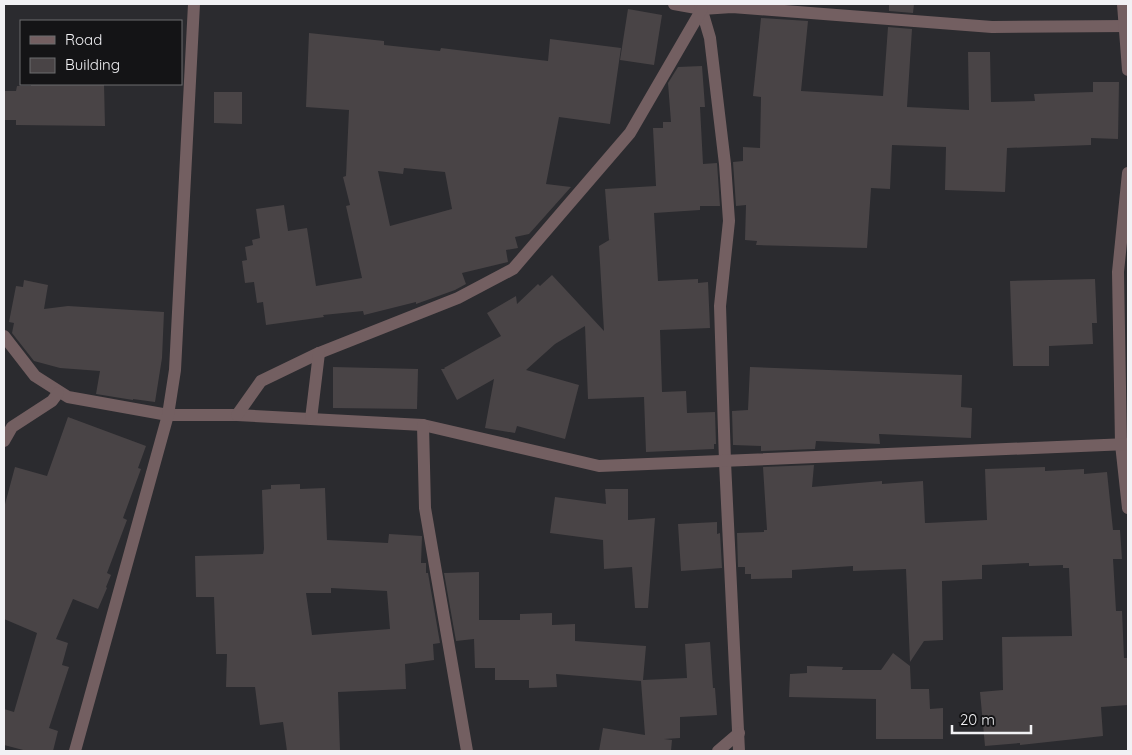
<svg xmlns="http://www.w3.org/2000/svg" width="1132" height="755" viewBox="0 0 1132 755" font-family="Quicksand,sans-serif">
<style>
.building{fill:#494446;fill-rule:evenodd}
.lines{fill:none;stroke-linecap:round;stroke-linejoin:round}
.minor{stroke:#735f61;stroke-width:12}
</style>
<rect width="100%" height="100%" fill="#2b2b2f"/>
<g class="building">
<polygon points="889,4 914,4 913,13 889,11"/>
<polygon points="628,9 662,15 654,65 620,60"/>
<polygon points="761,18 808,21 801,91 883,96 888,27 912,29 907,107 969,110 968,52 990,52 991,102 1035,101 1034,94 1093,92 1093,82 1119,82 1118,139 1091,138 1091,145 1007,148 1005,192 945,190 946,147 892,145 890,189 871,188 867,248 756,245 757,241 745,240 746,205 736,206 733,162 743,161 743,147 760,148 761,97 753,96"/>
<path d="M 309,33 L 384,41 L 384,45 L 440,51 L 441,48 L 548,61 L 550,39 L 621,48 L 610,124 L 559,117 L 546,184 L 571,187 L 529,234 L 515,237 L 518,248 L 506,250 L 508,262 L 462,273 L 466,284 L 455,290 L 416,304 L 416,302 L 364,315 L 363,311 L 323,315 L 324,317 L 266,325 L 263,302 L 257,303 L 254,282 L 245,283 L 242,261 L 247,260 L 245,247 L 253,245 L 252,240 L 260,238 L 256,209 L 284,205 L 288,231 L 307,228 L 316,286 L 362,278 L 346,206 L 350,205 L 343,177 L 346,176 L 349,110 L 306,107 ZM 404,168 L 445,172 L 452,209 L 390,226 L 378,171 L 403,174 Z"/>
<polygon points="702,66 705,107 700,107 703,164 717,163 720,206 700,206 700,210 654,213 658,281 698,279 698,283 708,282 710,328 660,330 662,392 686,391 687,413 715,412 716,444 714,444 714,449 646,452 644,397 588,399 585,326 555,344 526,370 579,385 565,439 517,426 515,433 485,428 494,379 457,400 441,369 445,369 444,368 501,336 487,313 516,296 517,304 538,284 540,286 552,275 604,331 599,246 611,239 609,240 605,189 656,186 653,128 663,128 663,122 671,122 668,83 678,67"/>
<polygon points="31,84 104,84 105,126 16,125 16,120 4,120 4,91 16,91 17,86 31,86"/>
<polygon points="214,92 242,92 242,124 214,123"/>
<polygon points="1095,279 1097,323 1092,323 1093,344 1049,346 1049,366 1013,366 1010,281"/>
<polygon points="24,280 48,285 44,309 68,306 164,312 162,358 155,402 133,399 133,400 96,394 100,371 60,368 34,361 12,333 14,323 9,322 16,286 23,287"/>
<polygon points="333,367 418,369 417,409 333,408"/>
<polygon points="750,367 962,375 961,407 972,408 971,438 879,434 880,444 816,441 815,449 761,451 761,446 733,445 732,411 748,410"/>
<polygon points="68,417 146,446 138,468 141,469 123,518 127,520 107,573 111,575 106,587 107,588 98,609 73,599 56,639 68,643 62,665 69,667 49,728 58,731 53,751 27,751 4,745 4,709 14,712 37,633 4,619 4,508 15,467 47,476"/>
<polygon points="814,465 812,487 882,481 882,484 923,481 925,523 927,523 987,520 985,469 1045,467 1045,471 1084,469 1084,474 1107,472 1113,530 1120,530 1122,559 1113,559 1116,611 1122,611 1124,658 1128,658 1128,705 1101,707 1103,736 1020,745 1020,743 985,746 980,692 1003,690 1002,637 1072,636 1069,568 1063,568 1063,565 1029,566 1029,563 982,565 982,579 942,581 943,640 924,641 910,662 906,569 853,571 853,566 792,570 792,578 751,579 751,574 745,574 745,567 738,567 737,533 764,532 764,530 767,530 763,467"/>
<path d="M 300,484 L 300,489 L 325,488 L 327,540 L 388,543 L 389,534 L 422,536 L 421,563 L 426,563 L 426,573 L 428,573 L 440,643 L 433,644 L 434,660 L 405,664 L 406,689 L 338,692 L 340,751 L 287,751 L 283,722 L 260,725 L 255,687 L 226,687 L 227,654 L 216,654 L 214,597 L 196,597 L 195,556 L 263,554 L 264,549 L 262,490 L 271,489 L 271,485 ZM 331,588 L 387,591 L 390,629 L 312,635 L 306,593 L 331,593 Z"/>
<polygon points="605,489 628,489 628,520 655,518 648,608 635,608 632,567 604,569 603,540 550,533 555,497 606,504"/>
<polygon points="717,522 717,534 720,533 722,568 681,571 678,524"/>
<polygon points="479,572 479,620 520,620 520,614 552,613 552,625 575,624 575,641 646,646 643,680 687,678 685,644 710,642 713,688 715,688 717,715 680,717 680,738 664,739 672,740 671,751 599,751 603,728 645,735 641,681 556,674 557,687 529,688 529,680 495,680 495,668 475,668 474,639 456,641 444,573"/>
<polygon points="893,653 910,666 911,689 929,689 930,709 943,708 943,739 876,739 876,699 789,697 790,674 807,673 807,666 843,667 842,670 881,670"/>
</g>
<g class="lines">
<g class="minor">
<polyline points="674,4 702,9 732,7 992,27 1128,26"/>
<polyline points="700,4 710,38 725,164 729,221 720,306 725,462 739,751"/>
<polyline points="1123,4 1128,70"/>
<polyline points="1128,173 1118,272 1121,444 1128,508"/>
<polyline points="4,336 35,376 68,397 168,415 237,415 423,425 599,466 1128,444"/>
<polyline points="237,415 261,381 319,353 458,298 513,269 630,133 702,9"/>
<polyline points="311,419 319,353"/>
<polyline points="423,425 425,508 467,751"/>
<polyline points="4,441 12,427 52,401 58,393"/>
<polyline points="75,751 168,415 175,370 194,4"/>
<polyline points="718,751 739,733"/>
</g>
</g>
<rect width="1132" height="755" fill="none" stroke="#f1f1f4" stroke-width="10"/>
<rect x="20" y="20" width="162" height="65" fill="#141416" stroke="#6c6c6f"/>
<rect x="30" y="36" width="25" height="8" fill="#735f61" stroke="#6c6c6f"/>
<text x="65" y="45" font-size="15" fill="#f1f1f4">Road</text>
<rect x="30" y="58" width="25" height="15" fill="#494446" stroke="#6c6c6f"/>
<text x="65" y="70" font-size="15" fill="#f1f1f4">Building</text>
<path d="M952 725v8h79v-8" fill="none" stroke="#f1f1f4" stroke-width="2.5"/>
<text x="960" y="725" font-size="15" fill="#f1f1f4" stroke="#141416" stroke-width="4" paint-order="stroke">20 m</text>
</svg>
